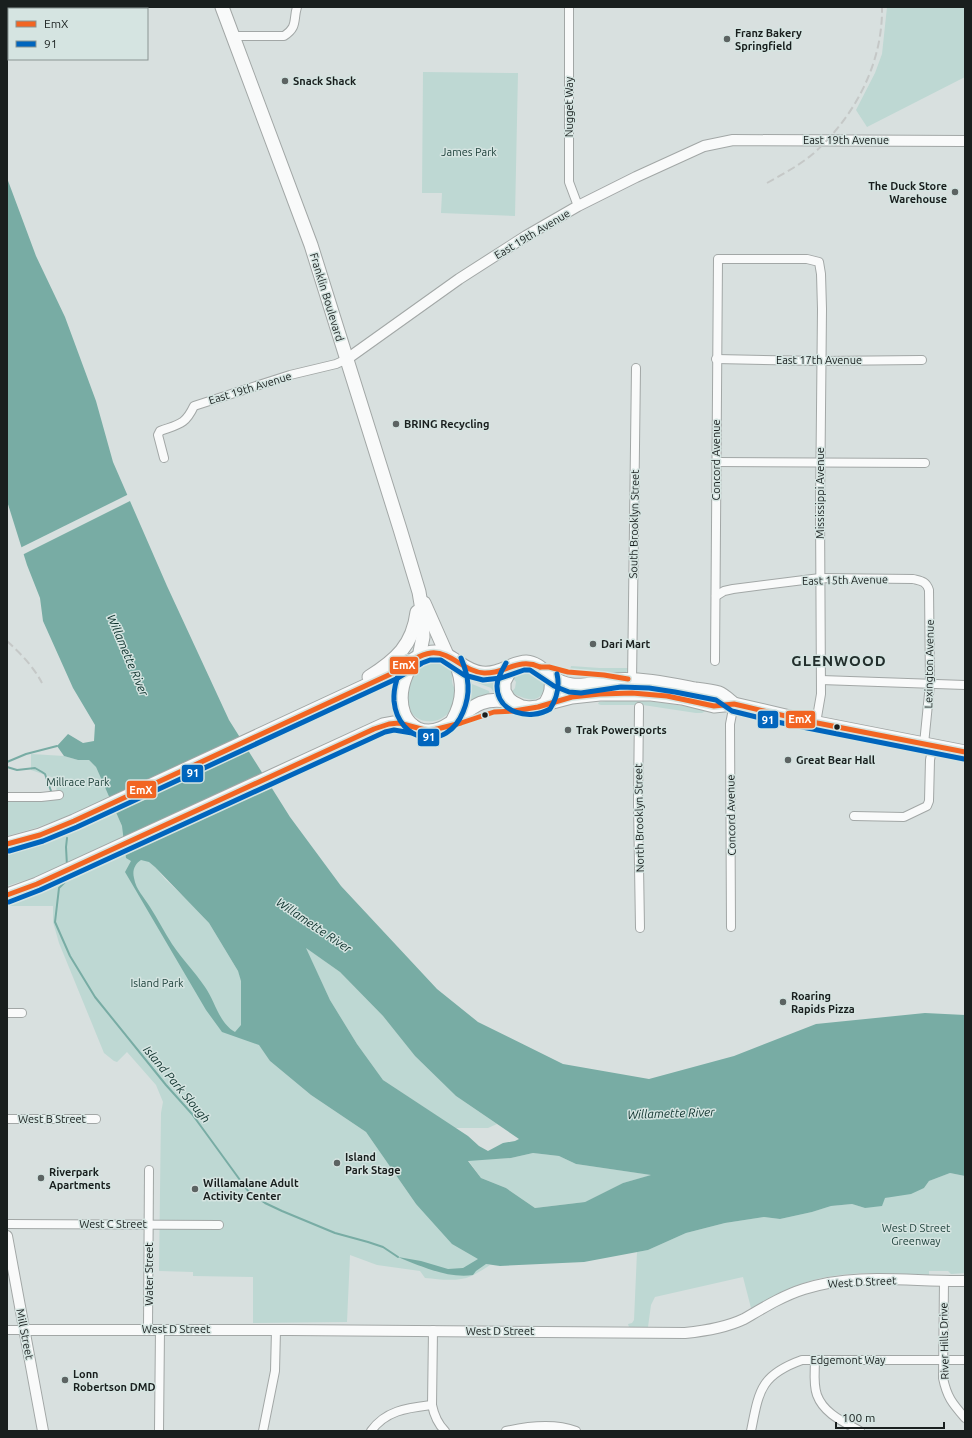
<svg xmlns="http://www.w3.org/2000/svg" width="972" height="1438" viewBox="0 0 972 1438" font-family="Ubuntu,sans-serif">
<style>
.green{fill:#bed8d3}
.water{fill:#78aca4;fill-rule:evenodd}
.pier{fill:#d8e0df}
.lines{fill:none;stroke-linecap:round;stroke-linejoin:round}
.stream{stroke:#78aca4;stroke-width:2}
.minor-casing{stroke:#a2a7a6;stroke-width:10}
.tertiary-casing{stroke:#a2a7a6;stroke-width:12}
.primary-casing{stroke:#a2a7a6;stroke-width:15}
.minor{stroke:#f9fafa;stroke-width:8}
.tertiary{stroke:#f9fafa;stroke-width:10}
.primary{stroke:#f9fafa;stroke-width:13}
.rail{stroke:#c5c8c7;stroke-width:2;stroke-dasharray:8 4;stroke-linecap:butt}
.bus-1-casing{stroke:#d5e4e1;stroke-width:8}
.bus-2-casing{stroke:#d5e4e1;stroke-width:8}
.bus-1{stroke:#f26522;stroke-width:5}
.bus-2{stroke:#0065bd;stroke-width:5}
.poi-dot{fill:#5c6362;stroke:#d5e4e1;stroke-width:1.5}
.bus-dot{fill:#191f1e;stroke:#d5e4e1;stroke-width:1.5}
.labels{text-anchor:middle;dominant-baseline:central;stroke-width:3;stroke-linejoin:round;paint-order:stroke}
.poi-label{font-size:11px;font-weight:bold;fill:#191f1e;stroke:#d5e4e1;text-anchor:start}
.street-label{font-size:11px;fill:#191f1e;stroke:#d5e4e1}
.park-label{font-size:11px;fill:#1a3d37;stroke:#d5e4e1}
.water-label{font-size:12px;font-style:italic;fill:#0c302b;stroke:#d5e4e1}
.district-label{font-size:15px;font-weight:bold;letter-spacing:1px;fill:#222e2c;stroke:#d5e4e1}
.line-badge{stroke:#d5e4e1;stroke-width:1.5}
.badge-label{font-size:11px;text-anchor:middle;font-weight:bold;fill:#fff}
</style>
<rect width="100%" height="100%" fill="#d8e0df"/>
<g class="green">
<polygon points="887,7 965,7 965,77 867,127 856,110 875,73 882,54"/>
<polygon points="423,72 518,73 515,216 441,213 442,193 422,193"/>
<path d="M 433,660 C 442,661 449,665 453,673 C 451,679 452,686 456,690 C 455,697 454,705 450,711 C 439,726 414,725 408,706 C 405,696 408,688 411,679 C 416,669 422,662 433,660 Z"/>
<polygon points="571,666 600,668 628,668 626,673 619,675 605,673 570,670"/>
<path d="M 521,671 C 534,669 538,677 546,684 C 541,707 526,699 511,693 L 515,688 L 516,682 L 513,678 L 516,674 Z"/>
<polygon points="466,674 470,676 472,684 489,691 490,695 465,706"/>
<polygon points="500,676 501,694 495,694 491,688 475,682 474,677"/>
<path d="M 613,700 C 644,700 676,703 706,711 L 702,713 L 696,713 L 643,705 L 601,705 L 598,704 L 599,702 Z"/>
<path d="M 31,754 L 64,756 L 78,760 L 89,760 L 96,767 L 122,826 L 165,879 L 185,898 L 209,923 L 238,971 L 270,1061 L 311,1095 L 366,1132 L 416,1204 L 486,1264 L 490,1265 C 482,1270 471,1278 461,1279 C 449,1281 437,1279 425,1278 L 420,1271 L 377,1265 L 350,1255 L 347,1322 L 253,1323 L 253,1277 L 193,1276 L 193,1272 L 159,1271 L 161,1113 L 163,1102 L 156,1085 L 127,1052 L 117,1062 L 114,1061 L 104,1053 L 59,943 L 53,922 L 53,906 L 7,906 L 7,903 L 39,890 L 35,877 L 7,886 L 7,852 L 33,843 L 75,825 L 70,815 L 36,828 L 7,836 L 7,802 L 57,799 L 56,783 L 54,778 L 31,770 Z"/>
<polygon points="305,947 340,972 383,1016 415,1056 456,1096 497,1124 488,1128 455,1128 383,1080 357,1044 330,1000"/>
<polygon points="533,1153 559,1156 576,1164 652,1175 623,1183 585,1202 535,1208 506,1188 481,1178 468,1160 511,1158"/>
<path d="M 950,1173 L 965,1176 L 965,1273 L 951,1274 L 948,1271 L 929,1271 L 929,1275 C 886,1273 843,1269 801,1284 C 784,1290 768,1300 751,1308 L 743,1277 L 655,1297 L 651,1305 L 648,1327 L 629,1327 L 628,1324 L 632,1323 L 634,1320 L 637,1252 L 648,1250 L 686,1233 L 725,1223 L 764,1217 L 780,1219 L 812,1212 L 831,1206 L 852,1204 L 865,1208 L 885,1198 L 924,1188 L 929,1181 Z"/>
</g>
<path class="water" d="M 7,178 L 36,256 L 65,317 L 96,401 L 113,462 L 167,586 L 229,720 L 290,817 L 341,886 L 437,989 L 478,1022 L 563,1064 L 649,1079 L 734,1056 L 816,1024 L 925,1013 L 965,1015 L 965,1176 L 950,1173 L 929,1181 L 924,1188 L 911,1194 L 885,1198 L 882,1206 L 865,1208 L 852,1204 L 831,1206 L 812,1212 L 780,1219 L 764,1217 L 725,1223 L 686,1233 L 648,1250 L 584,1262 L 500,1266 L 486,1264 L 476,1271 L 473,1275 C 449,1279 420,1266 398,1257 L 421,1261 L 448,1269 L 463,1268 L 478,1259 L 452,1244 L 416,1204 L 366,1132 L 311,1095 L 270,1061 L 259,1045 L 222,1032 L 206,1010 L 125,872 L 131,861 L 126,858 L 122,826 L 96,767 L 89,760 L 78,760 L 64,756 L 57,746 L 68,734 L 83,743 L 94,741 L 95,725 L 73,688 L 43,621 L 40,598 L 27,565 L 7,501 ZM 141,860 L 149,862 L 155,867 L 209,923 L 238,971 L 241,981 L 241,1025 L 235,1032 C 219,1023 215,1001 205,987 C 195,972 182,959 172,944 C 164,932 158,919 150,907 C 144,897 136,890 134,878 C 132,870 135,864 141,860 ZM 306,948 L 340,972 L 383,1016 L 415,1056 L 456,1096 L 519,1139 L 515,1141 L 503,1143 L 488,1151 L 479,1146 L 468,1136 L 383,1080 L 357,1044 L 330,1000 ZM 533,1153 L 559,1156 L 576,1164 L 651,1175 L 623,1183 L 585,1202 L 535,1208 L 506,1188 L 481,1178 L 468,1161 L 511,1158 Z"/>
<polygon class="pier" points="129,494 132,500 22,555 20,548"/>
<g class="lines">
<g class="stream">
<polyline points="7,762 26,754 57,746"/>
<polyline points="7,767 17,770 35,768 42,772 45,774 51,791"/>
<polyline points="67,866 66,847 67,838"/>
<polyline points="67,874 68,879 59,888 55,922 70,956 95,997 166,1085 192,1114 248,1191 265,1203 282,1211 335,1233 368,1242 383,1247 398,1257"/>
</g>
<defs>
<g id="minor">
<polyline points="569,7 569,182 578,206"/>
<path d="M 233,36 L 284,36 C 298,27 293,20 297,7"/>
<polyline points="716,359 821,361 922,360"/>
<path d="M 164,458 L 158,435 L 160,431 C 179,424 185,425 194,406 L 290,375 L 336,364 L 347,359"/>
<polyline points="716,462 925,463"/>
<path d="M 716,596 L 724,591 L 733,589 L 820,578 L 913,579 C 921,581 926,581 929,590 L 930,684 L 924,744"/>
<polyline points="715,661 718,259 807,259 819,262 821,274 822,309 820,511 821,694 816,723"/>
<polyline points="821,680 965,685"/>
<polyline points="632,683 636,368"/>
<polyline points="639,707 638,804 640,928"/>
<polyline points="7,797 41,797 59,795"/>
<polyline points="854,816 904,817 927,806 929,801 930,760 933,745"/>
<polyline points="731,927 730,724 734,704"/>
<polyline points="7,1013 22,1013"/>
<polyline points="7,1119 96,1119"/>
<polyline points="7,1224 219,1225"/>
<path d="M 944,1281 L 943,1378 C 947,1397 952,1403 965,1418"/>
<polyline points="148,1329 149,1170"/>
<polyline points="7,1330 25,1330"/>
<path d="M 433,1330 L 432,1405 C 434,1415 437,1423 445,1431"/>
<path d="M 815,1360 C 815,1371 813,1384 817,1395 C 824,1414 844,1422 860,1431"/>
<polyline points="159,1431 160,1329"/>
<polyline points="263,1431 275,1371 276,1330"/>
<path d="M 371,1431 C 386,1410 408,1408 432,1405"/>
<path d="M 506,1431 C 528,1426 555,1423 576,1431"/>
<path d="M 751,1431 C 759,1391 760,1375 802,1360 L 965,1360"/>
</g>
<g id="tertiary">
<polyline points="347,359 459,279 526,236 578,206 636,177 704,146 733,140 965,141"/>
<polyline points="7,1236 43,1431"/>
<path d="M 25,1330 L 290,1330 L 685,1333 C 705,1331 725,1328 744,1319 C 763,1308 782,1296 804,1289 C 856,1272 911,1282 965,1281"/>
</g>
<g id="primary">
<polyline points="222,7 311,245 400,529 419,592 422,610 423,637 419,657"/>
<polyline points="424,603 447,655"/>
<path d="M 413,661 C 404,677 397,695 404,714 C 407,721 412,726 418,729 C 442,739 461,711 481,703 C 492,699 501,700 512,702"/>
<polyline points="512,667 504,682 504,691 508,698 512,702 522,707 529,708 538,707 545,704 572,697 600,694 651,694 682,698 714,706 734,704 807,721 965,752"/>
<path d="M 369,677 C 396,660 413,645 417,612"/>
<path d="M 545,704 C 551,694 553,687 550,676"/>
<path d="M 453,720 C 464,700 464,682 455,661"/>
<path d="M 7,844 L 40,835 L 74,821 L 393,673 C 405,666 421,651 436,652 C 452,653 463,671 482,673 C 500,675 512,662 526,662 C 537,663 542,669 549,675 C 556,680 564,684 572,685 C 586,687 599,681 614,680 C 641,678 669,684 695,689 C 703,690 712,691 719,693 C 724,695 729,700 734,704"/>
<polyline points="7,895 37,884 383,725 394,723 413,726"/>
</g>
</defs>
<use href="#minor" class="minor-casing"/>
<use href="#tertiary" class="tertiary-casing"/>
<use href="#primary" class="primary-casing"/>
<use href="#minor" class="minor"/>
<use href="#tertiary" class="tertiary"/>
<use href="#primary" class="primary"/>
<g class="rail">
<path d="M 767,183 C 783,174 800,165 814,153 C 855,116 883,63 882,7"/>
<path d="M 7,641 C 21,654 33,666 42,683"/>
</g>
<defs>
<g id="bus-1">
<polyline points="540,667 549,667 568,672 604,675 628,679"/>
<path d="M 7,844 L 40,835 L 74,821 L 393,673 C 404,666 417,655 431,653 C 451,651 464,672 484,673 C 505,674 518,657 540,667"/>
<polyline points="7,895 37,884 374,729 389,724 399,723 429,731 461,723 494,712 514,711 538,707 572,697 600,694 632,693 667,696 714,706 734,704 807,721 965,752"/>
</g>
<g id="bus-2">
<path d="M 407,658 C 399,671 393,686 394,701 C 398,743 447,752 463,712 C 471,693 469,677 461,658"/>
<path d="M 506,663 C 502,670 497,678 497,686 C 497,713 530,721 550,709 C 557,698 560,687 557,674"/>
<polyline points="9,851 43,841 77,827 396,679 422,663 430,660 441,660 464,675 483,680 501,678 524,670 530,670 554,686 569,692 581,693 621,687 649,688 675,692 716,700 732,711 777,722 964,759"/>
<polyline points="9,902 40,890 385,732 394,730 412,733"/>
</g>
</defs>
<use href="#bus-1" class="bus-1-casing"/>
<use href="#bus-2" class="bus-2-casing"/>
<use href="#bus-1" class="bus-1"/>
<use href="#bus-2" class="bus-2"/>
</g>
<g class="poi-dot">
<circle cx="727" cy="39" r="4"/>
<circle cx="285" cy="81" r="4"/>
<circle cx="955" cy="192" r="4"/>
<circle cx="396" cy="424" r="4"/>
<circle cx="593" cy="644" r="4"/>
<circle cx="568" cy="730" r="4"/>
<circle cx="788" cy="760" r="4"/>
<circle cx="783" cy="1002" r="4"/>
<circle cx="337" cy="1163" r="4"/>
<circle cx="41" cy="1178" r="4"/>
<circle cx="195" cy="1189" r="4"/>
<circle cx="65" cy="1380" r="4"/>
</g>
<g class="bus-dot">
<circle cx="485" cy="715" r="3.5"/>
<circle cx="837" cy="727" r="3.5"/>
</g>
<g class="labels">
<g class="poi-label">
<text x="735" y="33">Franz Bakery<tspan x="735" dy="13">Springfield</tspan></text>
<text x="293" y="81">Snack Shack</text>
<text x="947" y="186" text-anchor="end">The Duck Store<tspan x="947" dy="13">Warehouse</tspan></text>
<text x="404" y="424">BRING Recycling</text>
<text x="601" y="644">Dari Mart</text>
<text x="576" y="730">Trak Powersports</text>
<text x="796" y="760">Great Bear Hall</text>
<text x="791" y="996">Roaring<tspan x="791" dy="13">Rapids Pizza</tspan></text>
<text x="345" y="1157">Island<tspan x="345" dy="13">Park Stage</tspan></text>
<text x="49" y="1172">Riverpark<tspan x="49" dy="13">Apartments</tspan></text>
<text x="203" y="1183">Willamalane Adult<tspan x="203" dy="13">Activity Center</tspan></text>
<text x="73" y="1374">Lonn<tspan x="73" dy="13">Robertson DMD</tspan></text>
</g>
<g class="street-label">
<text transform="translate(569 107) rotate(-90)">Nugget Way</text>
<text x="846" y="140">East 19th Avenue</text>
<text transform="translate(532 234) rotate(-31)">East 19th Avenue</text>
<text transform="translate(327 297) rotate(73)">Franklin Boulevard</text>
<text x="819" y="360">East 17th Avenue</text>
<text transform="translate(250 388) rotate(-17)">East 19th Avenue</text>
<text transform="translate(716 460) rotate(-90)">Concord Avenue</text>
<text transform="translate(820 493) rotate(-90)">Mississippi Avenue</text>
<text transform="translate(634 524) rotate(-89)">South Brooklyn Street</text>
<text transform="translate(845 580) rotate(-1)">East 15th Avenue</text>
<text transform="translate(929 664) rotate(-89)">Lexington Avenue</text>
<text transform="translate(731 815) rotate(-91)">Concord Avenue</text>
<text transform="translate(639 818) rotate(-91)">North Brooklyn Street</text>
<text x="52" y="1119">West B Street</text>
<text x="113" y="1224">West C Street</text>
<text transform="translate(149 1274) rotate(-90)">Water Street</text>
<text transform="translate(862 1282) rotate(-3)">West D Street</text>
<text x="176" y="1329">West D Street</text>
<text x="500" y="1331">West D Street</text>
<text transform="translate(25 1334) rotate(79)">Mill Street</text>
<text transform="translate(944 1341) rotate(-91)">River Hills Drive</text>
<text x="848" y="1360">Edgemont Way</text>
</g>
<g class="park-label">
<text x="469" y="152">James Park</text>
<text x="78" y="782">Millrace Park</text>
<text x="157" y="983">Island Park</text>
<text x="916" y="1228">West D Street<tspan x="916" dy="13">Greenway</tspan></text>
</g>
<g class="water-label">
<text transform="translate(128 655) rotate(67)">Willamette River</text>
<text transform="translate(314 925) rotate(34)">Willamette River</text>
<text transform="translate(177 1084) rotate(50)">Island Park Slough</text>
<text transform="translate(671 1113) rotate(-2)">Willamette River</text>
</g>
<g class="district-label">
<text x="839" y="660">GLENWOOD</text>
</g>
</g>
<g class="line-badge">
<rect x="389" y="656" width="30" height="19" rx="4" fill="#f26522"/>
<rect x="785" y="710" width="31" height="19" rx="4" fill="#f26522"/>
<rect x="757" y="710" width="22" height="19" rx="4" fill="#0065bd"/>
<rect x="417" y="728" width="23" height="19" rx="4" fill="#0065bd"/>
<rect x="181" y="764" width="23" height="19" rx="4" fill="#0065bd"/>
<rect x="126" y="780" width="31" height="19" rx="4" fill="#f26522"/>
</g>
<g class="badge-label">
<text x="404" y="669">EmX</text>
<text x="800" y="723">EmX</text>
<text x="768" y="724">91</text>
<text x="429" y="741">91</text>
<text x="193" y="777">91</text>
<text x="141" y="794">EmX</text>
</g>
<rect width="972" height="1438" fill="none" stroke="#191f1e" stroke-width="16"/>
<rect x="8" y="8" width="140" height="52" fill="#d5e4e1" stroke="#8a9593"/>
<rect x="16" y="21" width="20" height="6" fill="#f26522" stroke="#8a9593"/>
<text x="44" y="28" font-size="12" fill="#191f1e">EmX</text>
<rect x="16" y="41" width="20" height="6" fill="#0065bd" stroke="#8a9593"/>
<text x="44" y="48" font-size="12" fill="#191f1e">91</text>
<path d="M836 1422v6h108v-6" fill="none" stroke="#191f1e" stroke-width="2"/>
<text x="842" y="1422" font-size="12" fill="#191f1e" stroke="#d5e4e1" stroke-width="3" paint-order="stroke">100 m</text>
</svg>
